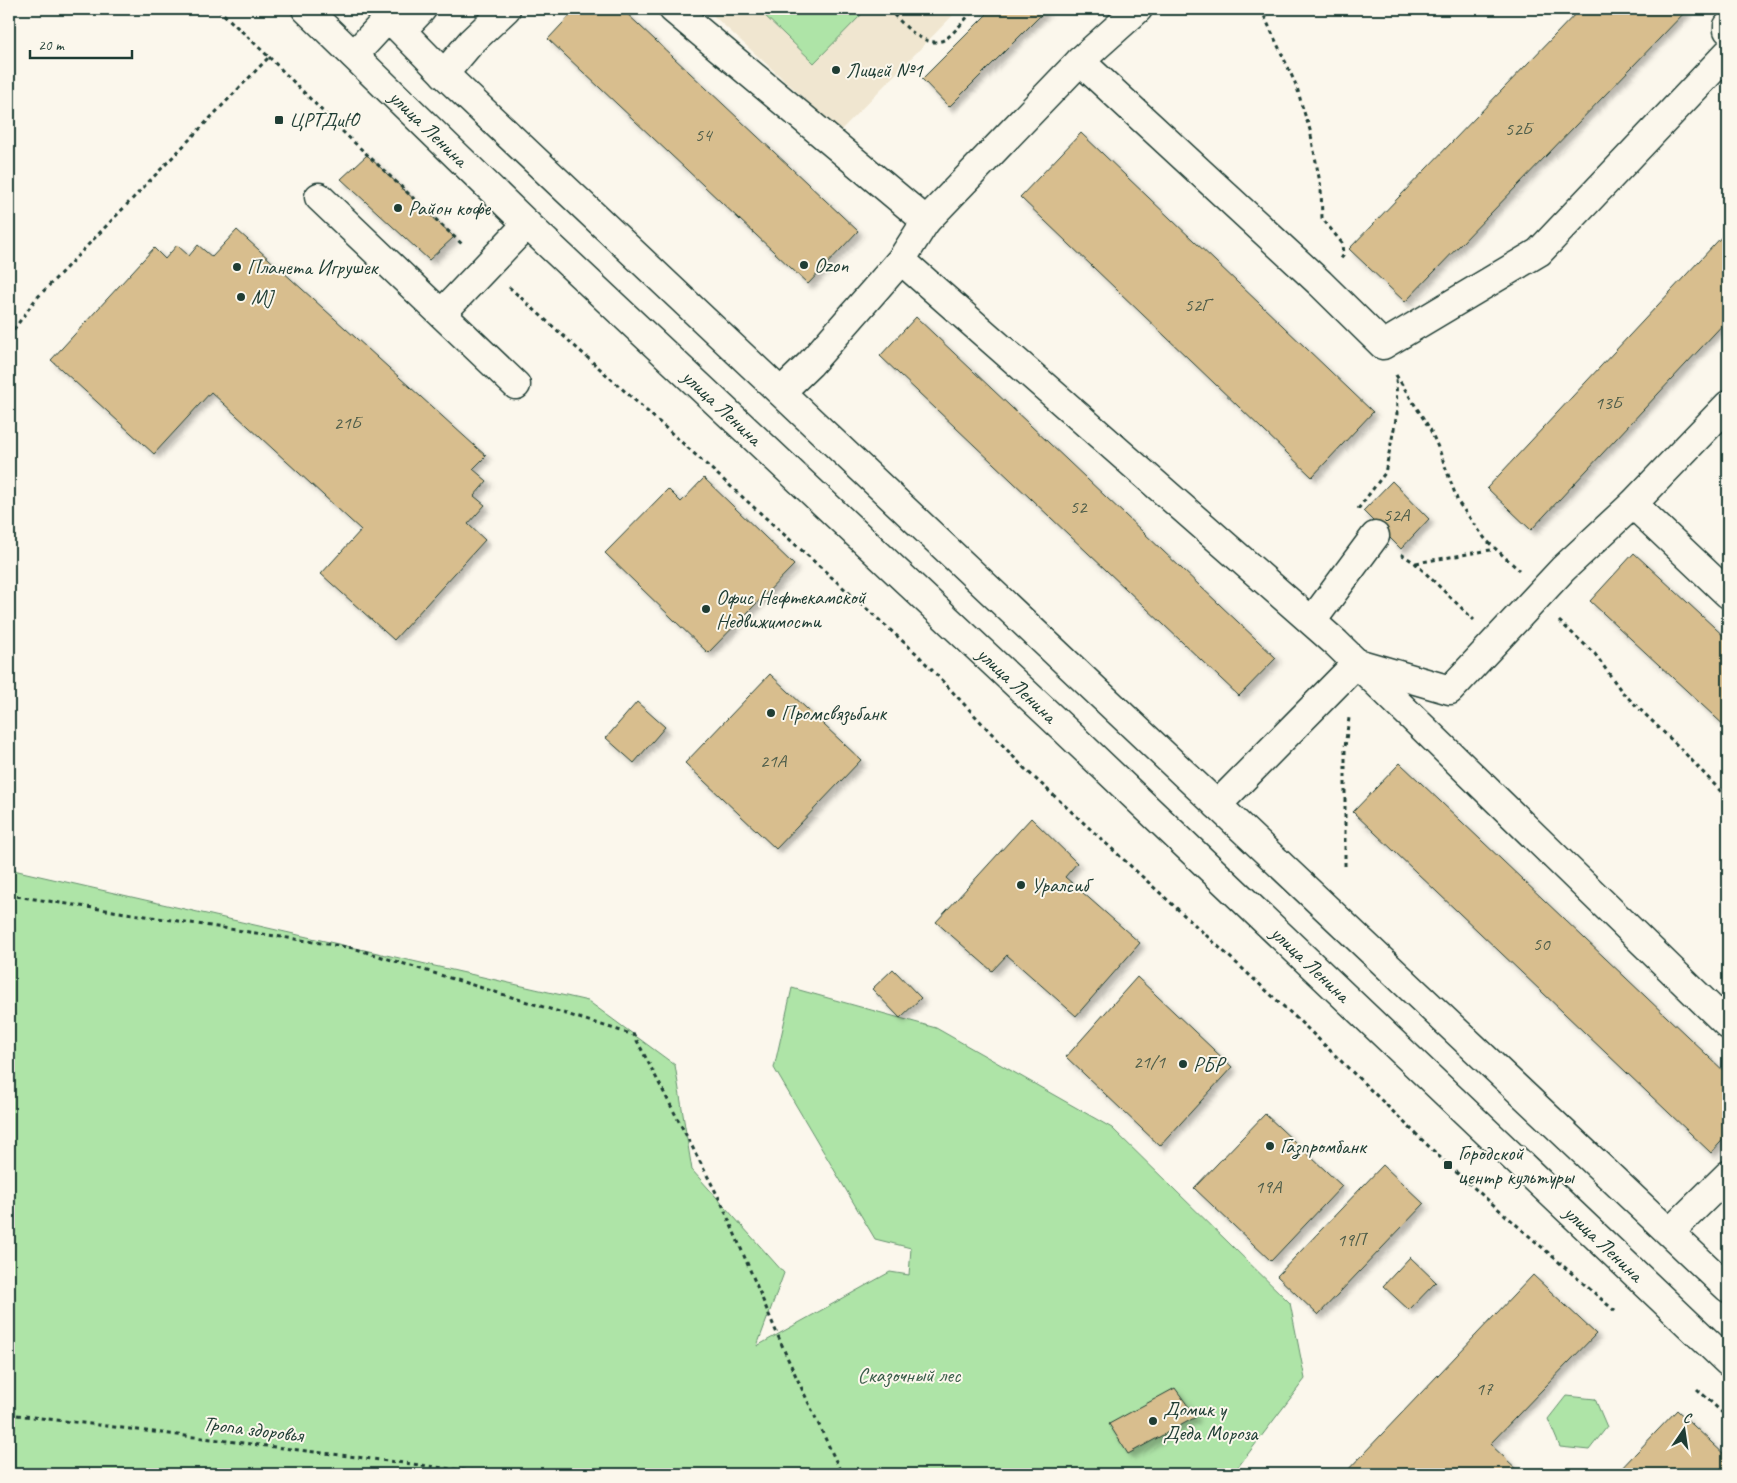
<svg xmlns="http://www.w3.org/2000/svg" width="1737" height="1483" viewBox="0 0 1737 1483" font-family="Caveat,sans-serif">
<style>
.built{fill:#f0e6d0}
.green{fill:#aee4a7;stroke:#66906e}
.building{fill:#d8be8e;stroke:#1f3d34;filter:url(#shadow)}
.lines{fill:none;stroke-linecap:round;stroke-linejoin:round}
.minor-casing{stroke:#1f3d34;stroke-width:31}
.major-casing{stroke:#1f3d34;stroke-width:31}
.path{stroke:#1f3d34;stroke-width:3;stroke-dasharray:4 4;stroke-linecap:butt}
.minor{stroke:#fbf7ec;stroke-width:28}
.major{stroke:#fbf7ec;stroke-width:28}
.poi-dot{fill:#1f3d34;stroke:#fbf7ec;stroke-width:2}
.labels{text-anchor:middle;dominant-baseline:central;stroke-width:4;stroke-linejoin:round;paint-order:stroke}
.number-label{font-size:19px;fill:#4d5d4a}
.poi-label{font-size:21px;fill:#1f3d34;stroke:#fbf7ec;text-anchor:start}
.street-label{font-size:21px;fill:#1f3d34;stroke:#fbf7ec}
.park-label{font-size:21px;fill:#3c5e4b;stroke:#fbf7ec}
</style>
<defs>
<filter id="shadow"><feDropShadow dx="4.5" dy="4.5" stdDeviation="2.5" flood-color="#0004"/></filter>
</defs>
<rect width="100%" height="100%" fill="#fbf7ec"/>
<filter id="ink" filterUnits="userSpaceOnUse"><feTurbulence type="fractalNoise" baseFrequency=".02" numOctaves="2"/><feDisplacementMap in="SourceGraphic" scale="10" xChannelSelector="R" yChannelSelector="G"/><feConvolveMatrix kernelMatrix="1 2 1 2 8 2 1 2 1" color-interpolation-filters="sRGB"/></filter>
<g filter="url(#ink)">
<polygon class="built" points="706,9 959,9 840,131"/>
<g class="green">
<polygon points="758,9 860,9 864,12 814,63"/>
<polygon points="9,869 588,1001 675,1065 692,1170 784,1273 757,1346 890,1272 909,1275 911,1248 875,1239 774,1068 792,988 936,1028 1112,1128 1290,1303 1305,1379 1238,1467 1240,1474 15,1474 9,1254"/>
<polygon points="1566,1396 1595,1399 1607,1427 1589,1450 1560,1447 1548,1419"/>
</g>
<g class="building">
<polygon points="576,9 622,9 858,231 808,284 548,39"/>
<polygon points="992,9 1047,9 949,107 922,79"/>
<polygon points="1580,9 1688,9 1405,302 1349,249"/>
<polygon points="1081,133 1373,412 1312,477 1020,197"/>
<polygon points="367,155 454,237 429,260 341,179"/>
<polygon points="237,230 486,456 473,469 487,481 474,496 485,505 468,524 485,540 394,640 321,574 361,530 211,392 154,454 51,360 154,248 165,259 177,245 189,256 198,245 212,257"/>
<polygon points="1728,230 1728,319 1531,530 1487,488"/>
<polygon points="916,317 1276,658 1239,696 880,356"/>
<polygon points="704,478 794,565 708,653 605,553 668,489 681,502"/>
<polygon points="1392,481 1429,519 1401,549 1363,511"/>
<polygon points="1634,553 1728,640 1728,729 1590,601"/>
<polygon points="770,674 861,760 776,849 685,763"/>
<polygon points="637,702 665,727 634,763 606,738"/>
<polygon points="1400,763 1728,1075 1728,1134 1711,1153 1353,812"/>
<polygon points="1031,818 1077,863 1065,877 1140,943 1076,1016 1007,955 992,971 936,922"/>
<polygon points="893,969 921,998 900,1018 872,989"/>
<polygon points="1137,977 1232,1067 1160,1146 1066,1057"/>
<polygon points="1265,1114 1342,1186 1271,1261 1194,1188"/>
<polygon points="1383,1165 1424,1204 1318,1315 1277,1276"/>
<polygon points="1410,1257 1436,1282 1409,1310 1383,1286"/>
<polygon points="1533,1275 1596,1334 1490,1444 1522,1474 1344,1474"/>
<polygon points="1175,1388 1196,1417 1128,1454 1109,1424"/>
<polygon points="1677,1410 1728,1458 1728,1467 1721,1474 1616,1474"/>
</g>
<g class="lines">
<defs>
<g id="minor">
<polyline points="673,9 926,221"/>
<polyline points="1138,9 1080,61 926,221 901,260 1336,643 1728,1025"/>
<polyline points="1728,26 1728,30"/>
<polyline points="402,30 422,9"/>
<polyline points="354,55 389,17"/>
<polyline points="1080,61 1320,283 1383,345 1539,252 1728,53"/>
<polyline points="444,74 471,42 506,9"/>
<polyline points="319,197 516,385"/>
<polyline points="442,313 527,224"/>
<polyline points="781,392 810,364 901,260"/>
<polyline points="1728,405 1633,504 1728,594"/>
<polyline points="1312,621 1375,536"/>
<polyline points="1217,805 1357,663 1450,690 1563,569 1633,504"/>
<polyline points="1670,1232 1728,1175"/>
</g>
<g id="major">
<path id="s1" d="M 306,9 L 527,224 L 1063,728 L 1728,1362"/>
<polyline points="380,9 444,74 1728,1288"/>
</g>
</defs>
<use href="#minor" class="minor-casing"/>
<use href="#major" class="major-casing"/>
<g class="path">
<path d="M 888,9 C 902,22 926,53 947,38 C 957,30 966,18 975,9"/>
<polyline points="1261,9 1297,87 1302,106 1310,130 1321,188 1322,218 1342,243 1343,256 1340,260"/>
<polyline points="269,57 341,130 464,246"/>
<polyline points="509,287 917,654 1025,769 1306,1027 1448,1165 1616,1312"/>
<polyline points="9,336 35,300 269,57 218,9"/>
<polyline points="1396,375 1430,429 1440,452 1458,502 1486,540 1519,570"/>
<polyline points="1358,509 1385,473 1397,414 1396,375"/>
<polyline points="1401,554 1415,563 1474,620"/>
<polyline points="1416,563 1496,549"/>
<polyline points="1559,621 1595,654 1622,692 1681,749 1728,799"/>
<polyline points="1345,866 1345,747 1349,718"/>
<polyline points="9,895 353,948 634,1035 722,1204 787,1357 842,1474"/>
<polyline points="1697,1389 1728,1418"/>
<polyline points="9,1414 493,1474"/>
</g>
<use href="#minor" class="minor"/>
<use href="#major" class="major"/>
</g>
</g>
<g class="poi-dot">
<circle cx="836" cy="70" r="5"/>
<rect x="274" y="115" width="10" height="10" rx="2.5"/>
<circle cx="398" cy="208" r="5"/>
<circle cx="804" cy="265" r="5"/>
<circle cx="237" cy="267" r="5"/>
<circle cx="241" cy="297" r="5"/>
<circle cx="706" cy="609" r="5"/>
<circle cx="771" cy="713" r="5"/>
<circle cx="1021" cy="885" r="5"/>
<circle cx="1183" cy="1064" r="5"/>
<circle cx="1270" cy="1146" r="5"/>
<rect x="1443" y="1160" width="10" height="10" rx="2.5"/>
<circle cx="1153" cy="1421" r="5"/>
</g>
<g class="labels">
<g class="number-label">
<text x="1518" y="129">52Б</text>
<text x="703" y="135">54</text>
<text x="1197" y="305">52Г</text>
<text x="1608" y="403">13Б</text>
<text x="347" y="423">21Б</text>
<text x="1078" y="507">52</text>
<text x="1396" y="515">52А</text>
<text x="773" y="761">21А</text>
<text x="1541" y="944">50</text>
<text x="1149" y="1062">21/1</text>
<text x="1268" y="1187">19А</text>
<text x="1351" y="1240">19П</text>
<text x="1484" y="1389">17</text>
</g>
<g class="poi-label">
<text x="846" y="70">Лицей №1</text>
<text x="289" y="120">ЦРТДиЮ</text>
<text x="408" y="208">Район кофе</text>
<text x="814" y="265">Ozon</text>
<text x="247" y="267">Планета Игрушек</text>
<text x="251" y="297">MJ</text>
<text x="716" y="597">Офис Нефтекамской<tspan x="716" dy="24">Недвижимости</tspan></text>
<text x="781" y="713">Промсвязьбанк</text>
<text x="1031" y="885">Уралсиб</text>
<text x="1193" y="1064">РБР</text>
<text x="1280" y="1146">Газпромбанк</text>
<text x="1458" y="1153">Городской<tspan x="1458" dy="24">центр культуры</tspan></text>
<text x="1163" y="1409">Домик у<tspan x="1163" dy="24">Деда Мороза</tspan></text>
</g>
<g class="street-label">
<text stroke="none"><textPath href="#s1" startOffset="171">улица Ленина</textPath></text>
<text stroke="none"><textPath href="#s1" startOffset="576">улица Ленина</textPath></text>
<text stroke="none"><textPath href="#s1" startOffset="981">улица Ленина</textPath></text>
<text stroke="none"><textPath href="#s1" startOffset="1386">улица Ленина</textPath></text>
<text stroke="none"><textPath href="#s1" startOffset="1791">улица Ленина</textPath></text>
<text transform="translate(253 1429) rotate(7)">Тропа здоровья</text>
</g>
<g class="park-label">
<text x="909" y="1375">Сказочный лес</text>
</g>
</g>
<rect width="1737" height="1483" fill="none" stroke="#fbf7ec" stroke-width="30"/>
<rect x="15" y="15" width="1707" height="1453" fill="none" stroke="#1f3d34" stroke-width="2" filter="url(#ink)"/>
<g transform="translate(1684 1430) rotate(13)" stroke="#fbf7ec" stroke-width="4" paint-order="stroke">
<path d="M0-4L9 19L0 12L-9 19Z" fill="#1f3d34"/>
<text y="-8" font-size="14" font-weight="bold" text-anchor="middle" fill="#1f3d34">С</text>
</g>
<path d="M30 50v8h102v-8" fill="none" stroke="#1f3d34" stroke-width="2.5"/>
<text x="38" y="50" font-size="15" fill="#1f3d34" stroke="#fbf7ec" stroke-width="4" paint-order="stroke">20 m</text>
</svg>
